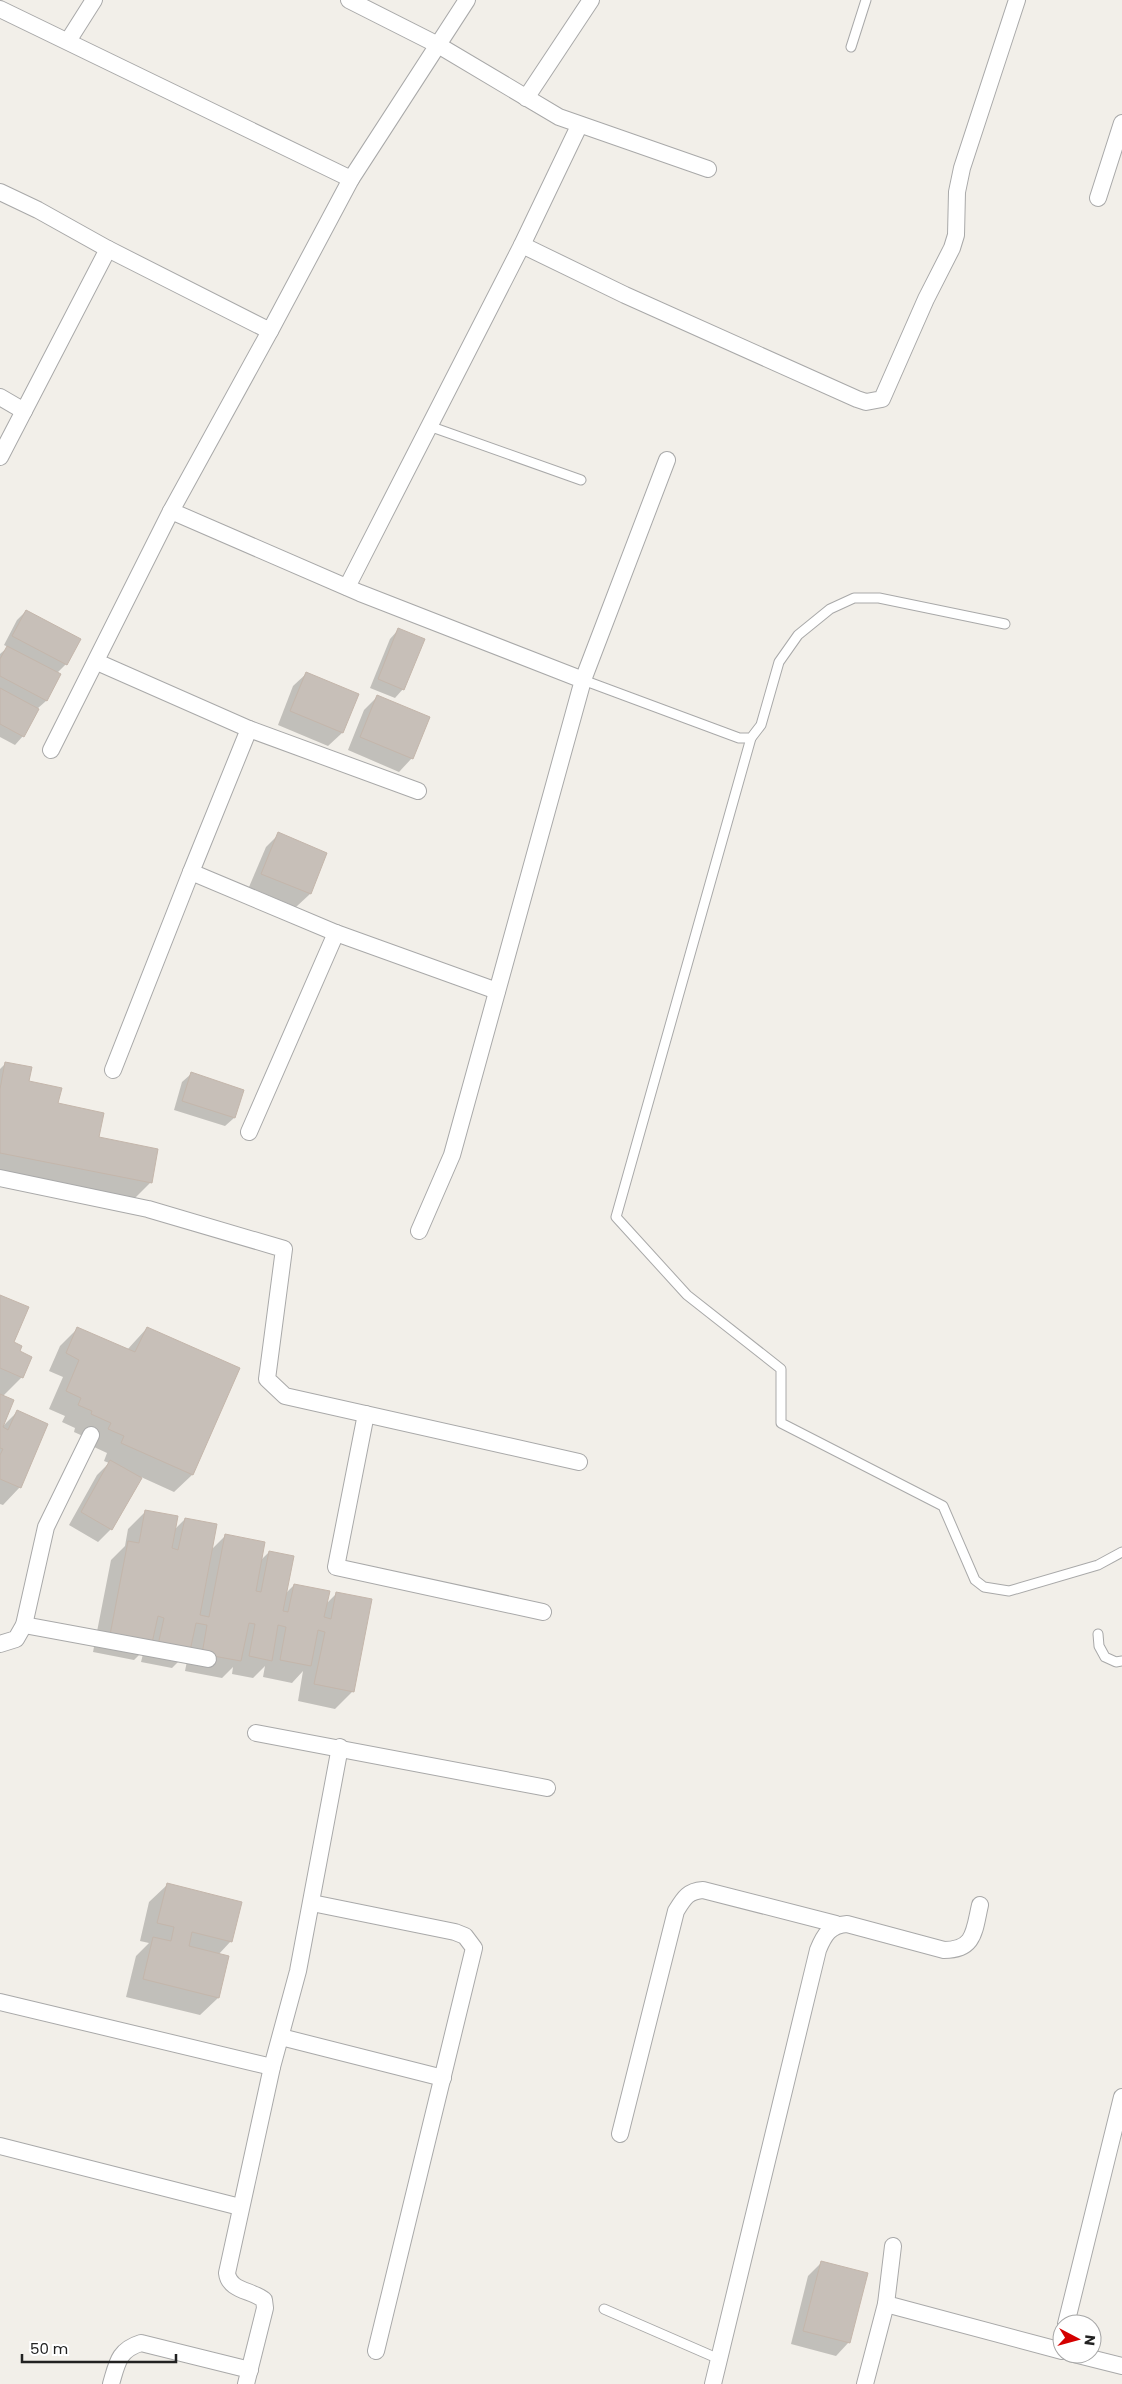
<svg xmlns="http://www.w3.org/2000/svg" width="1122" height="2384" viewBox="0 0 1122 2384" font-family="Poppins,sans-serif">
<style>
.shadow{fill:#0003}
.building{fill:#c7bfb8;stroke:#c4b6ab}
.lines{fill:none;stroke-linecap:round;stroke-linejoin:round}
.lane-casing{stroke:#a9a9a9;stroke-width:11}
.street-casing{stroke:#a9a9a9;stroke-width:18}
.lane{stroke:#fff;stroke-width:9}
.street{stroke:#fff;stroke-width:16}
</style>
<rect width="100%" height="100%" fill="#f2efe9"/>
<g class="shadow">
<polygon points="26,611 66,664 57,673 59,675 46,701 37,709 23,736 15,745 0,737 0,654 8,647 4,645 17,620"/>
<polygon points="398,630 403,689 395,698 370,688 390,639"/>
<polygon points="307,673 357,694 342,733 328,746 278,725 293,686"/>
<polygon points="377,697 412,758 399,772 348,750 364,710"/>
<polygon points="279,834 326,853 310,894 296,907 249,887 266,847"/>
<polygon points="6,1063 57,1104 151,1182 133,1200 0,1173 0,1069"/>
<polygon points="191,1074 234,1118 225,1126 174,1110 182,1082"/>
<polygon points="0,1297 13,1343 18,1352 22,1377 3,1396 1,1428 17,1412 20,1487 3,1505 0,1504"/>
<polygon points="78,1328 127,1350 147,1328 238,1369 192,1475 174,1492 141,1477 111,1529 98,1542 69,1525 97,1475 109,1463 104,1461 107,1453 92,1446 94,1441 74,1432 75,1428 62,1422 65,1416 49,1409 63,1377 49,1371 60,1346"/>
<polygon points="146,1511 174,1530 185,1519 211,1550 225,1536 260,1561 269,1552 285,1594 294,1585 326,1604 336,1594 353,1691 335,1709 298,1701 303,1671 292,1683 263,1677 265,1666 253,1678 232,1674 233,1667 222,1678 185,1671 189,1651 172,1668 141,1662 144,1650 134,1660 93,1652 111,1560 125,1546 128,1529"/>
<polygon points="167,1885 231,1941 218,1955 218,1998 200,2015 126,1997 136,1956 149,1943 140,1941 149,1902"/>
<polygon points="821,2263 849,2342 836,2356 791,2344 808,2276"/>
</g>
<g class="building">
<polygon points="26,610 81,639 67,665 12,636"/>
<polygon points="398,628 425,639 404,690 378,679"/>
<polygon points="7,646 61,674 47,701 0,676 0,659"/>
<polygon points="306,672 359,694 343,733 290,711"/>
<polygon points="0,688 39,709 24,737 0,724"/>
<polygon points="377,695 430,717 413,759 360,737"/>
<polygon points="278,832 327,853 311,894 261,874"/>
<polygon points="5,1062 32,1067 29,1081 62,1088 58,1103 104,1113 99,1137 158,1149 152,1183 0,1153 0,1089"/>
<polygon points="191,1072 244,1090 235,1118 182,1101"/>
<polygon points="0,1295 29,1307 14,1342 22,1346 20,1351 32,1357 23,1378 0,1368"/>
<polygon points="77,1327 135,1352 147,1327 240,1368 193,1475 121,1443 124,1436 108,1429 111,1423 91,1414 92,1411 78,1405 81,1398 66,1391 79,1360 66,1353"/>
<polygon points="0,1394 14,1400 3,1427 8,1430 17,1410 48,1424 21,1488 0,1479 0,1455 3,1449 0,1448"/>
<polygon points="110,1460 142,1478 112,1530 81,1512"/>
<polygon points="145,1510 178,1516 172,1548 178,1550 185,1518 217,1524 200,1615 209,1617 225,1534 265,1542 256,1591 261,1592 269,1551 294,1556 283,1611 288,1612 294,1584 330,1591 324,1617 331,1619 336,1592 372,1599 354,1692 314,1684 325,1632 318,1630 311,1666 280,1660 286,1627 278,1625 272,1661 249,1656 255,1624 249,1623 241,1661 202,1654 207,1625 196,1623 190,1651 158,1645 164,1618 158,1616 152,1643 110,1635 128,1541 139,1543"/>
<polygon points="167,1883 242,1902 232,1942 192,1932 189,1946 229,1956 219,1998 143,1979 153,1937 171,1941 174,1927 157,1923"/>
<polygon points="821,2261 868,2273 850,2343 803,2331"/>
</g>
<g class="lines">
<defs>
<g id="lane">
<polyline points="851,47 866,0"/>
<polyline points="429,426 581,480"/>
<polyline points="583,680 739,738 751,738 761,725 779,662 798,635 830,609 854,598 879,598 1005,624"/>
<polyline points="751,738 616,1217 687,1295 781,1369 781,1423 943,1506 975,1580 984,1587 1009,1591 1098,1565 1122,1552"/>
<polyline points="1098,1634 1099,1646 1105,1657 1116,1662 1122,1661"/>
<polyline points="604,2309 719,2359"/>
</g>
<g id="street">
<polyline points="349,0 438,45 559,117 708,169"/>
<polyline points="0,9 351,179 270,331 108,249"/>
<polyline points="68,41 94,0"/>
<polyline points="526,98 591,0"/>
<polyline points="351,179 467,0"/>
<polyline points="0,192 38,210 108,249 0,457"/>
<polyline points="1098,198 1122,123"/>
<polyline points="522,245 625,295 857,399 866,402 882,399 926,299 952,248 956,235 957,192 962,168 1017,0"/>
<polyline points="0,397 24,411"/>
<polyline points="171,511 360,593 583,680 452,1155 419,1231"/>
<polyline points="347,587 522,245 579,126"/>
<polyline points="97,662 249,729 191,872 336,933 497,991"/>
<polyline points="583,680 667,460"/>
<polyline points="249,729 418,791"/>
<polyline points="51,750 171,511 270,331"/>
<polyline points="113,1070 191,872"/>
<polyline points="249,1132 336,933"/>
<polyline points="0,1178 148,1209 284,1249 267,1379 285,1396 579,1462"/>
<polyline points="366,1414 336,1567 543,1612"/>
<polyline points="24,1625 208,1659"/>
<polyline points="0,1644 16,1639 24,1625 46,1527 91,1435"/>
<polyline points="256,1733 547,1788"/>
<polyline points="312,1903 455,1932 465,1936 474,1948 376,2351"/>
<polyline points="0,2002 272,2067 298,1971 340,1747"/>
<polyline points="281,2037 443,2078"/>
<path d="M 620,2134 L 676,1911 C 684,1898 688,1891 703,1890 L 836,1924"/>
<polyline points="0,2146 240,2207"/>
<polyline points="886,2304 1062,2351"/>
<polyline points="1066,2324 1122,2097"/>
<polyline points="1074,2354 1122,2366"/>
<path d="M 111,2384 C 117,2364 118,2350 141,2343 L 250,2370"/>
<path d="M 246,2384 L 265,2308 L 264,2300 C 252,2290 229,2291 227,2273 L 272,2067"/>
<path d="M 713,2384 L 818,1950 C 824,1935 830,1925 847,1924 L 944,1950 C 975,1950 974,1931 980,1905"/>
<polyline points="865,2384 886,2304 893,2246"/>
</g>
</defs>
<use href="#lane" class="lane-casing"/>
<use href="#street" class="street-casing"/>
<use href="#lane" class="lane"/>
<use href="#street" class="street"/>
</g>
<g transform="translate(1077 2339) rotate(96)"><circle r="24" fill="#ffffff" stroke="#a7a7a7"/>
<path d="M0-4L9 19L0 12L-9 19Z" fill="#d40000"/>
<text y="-8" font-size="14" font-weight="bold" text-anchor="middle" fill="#222222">N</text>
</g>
<path d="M22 2354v8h154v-8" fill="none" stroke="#222222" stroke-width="2.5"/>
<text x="30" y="2354" font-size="15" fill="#222222" stroke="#ffffff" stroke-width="4" paint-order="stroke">50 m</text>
</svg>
